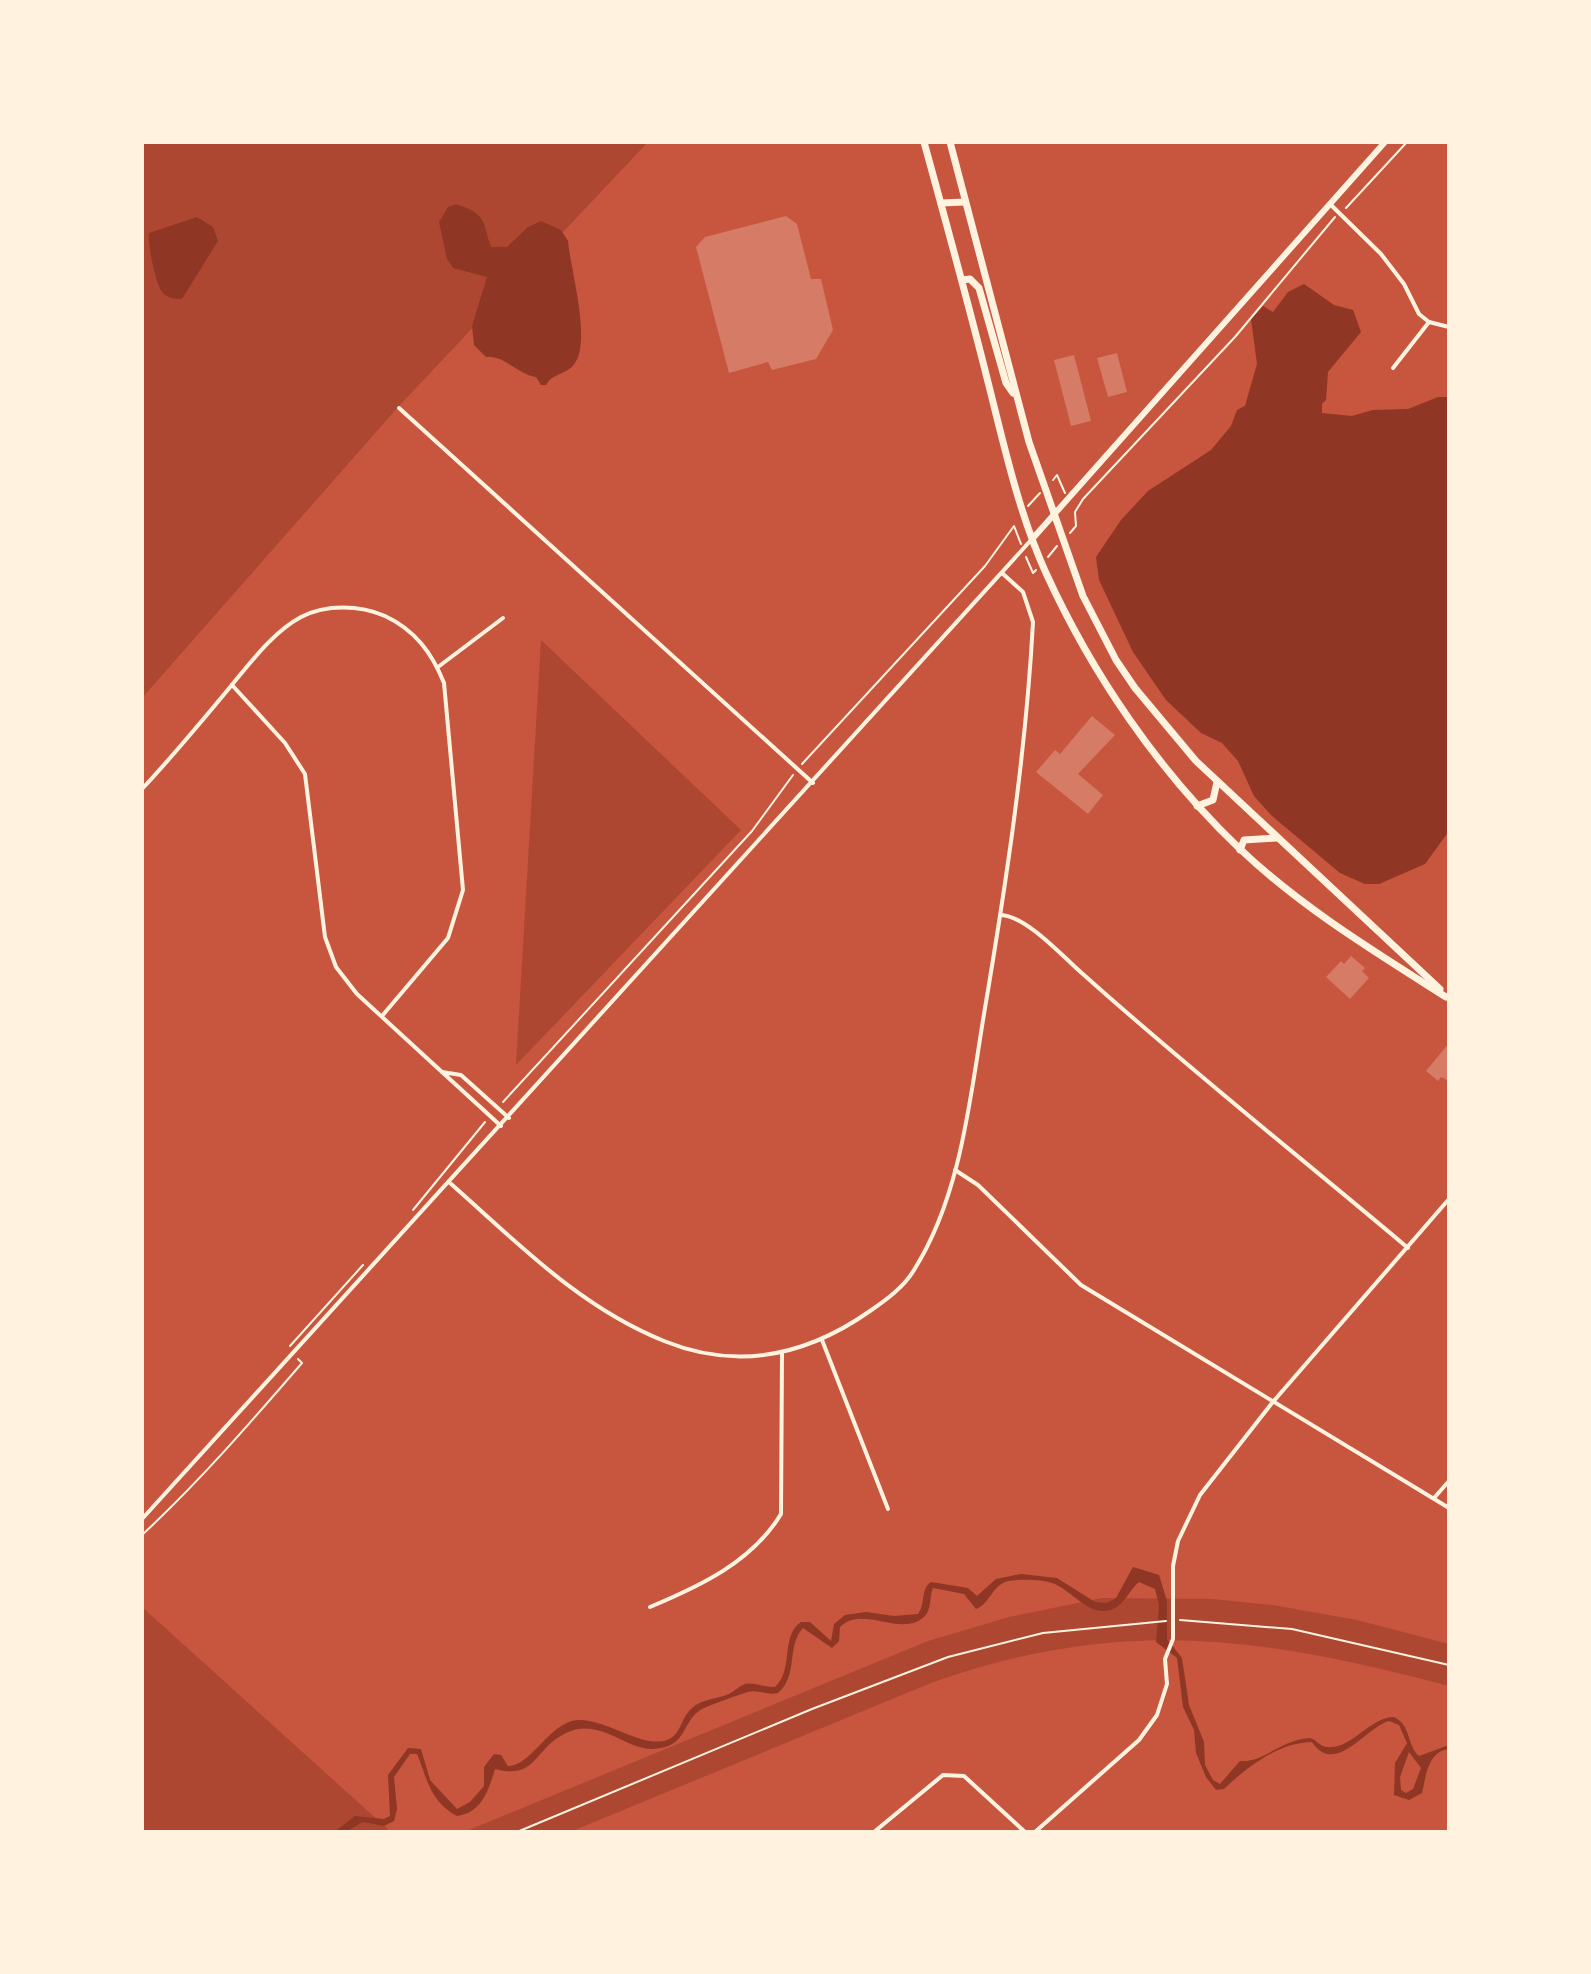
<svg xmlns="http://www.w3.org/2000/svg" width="1591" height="1974" viewBox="0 0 1591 1974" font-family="'Work Sans',sans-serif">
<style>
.green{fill:#ae4732}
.water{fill:#8f3625;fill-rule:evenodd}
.building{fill:#d67c66}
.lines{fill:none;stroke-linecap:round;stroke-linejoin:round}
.path{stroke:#fff3e0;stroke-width:2}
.minor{stroke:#fff3e0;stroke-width:4}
.secondary{stroke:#fff3e0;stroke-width:6}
.primary{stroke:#fff3e0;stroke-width:7}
</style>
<rect width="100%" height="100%" fill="#c8553d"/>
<g class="green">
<polygon points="142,142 648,142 399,406 142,698"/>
<polygon points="541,640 741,830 516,1065"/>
<path d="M 1102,1598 L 1212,1599 L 1273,1605 L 1357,1620 L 1449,1644 L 1449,1686 C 1260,1636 1120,1616 931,1683 L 570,1832 L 464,1832 L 928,1641 L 1009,1617 Z"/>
<polygon points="142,1607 391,1832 142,1832"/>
</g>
<g class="water">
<path d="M 456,204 C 488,215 482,221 491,247 L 507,247 L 528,227 L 541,221 L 561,230 L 568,241 C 571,272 591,339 575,363 C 567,375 552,373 546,385 L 541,385 L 536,377 C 517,374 504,355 486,357 L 474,345 L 472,326 L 487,277 L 453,268 L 447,259 L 439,222 L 448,207 Z"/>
<path d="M 197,217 L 213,227 L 218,241 L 182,299 C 176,299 167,298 163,293 C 156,287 147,242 149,233 Z"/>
<polygon points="1304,284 1334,305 1353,310 1361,332 1328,372 1326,400 1322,404 1322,413 1352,416 1373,410 1408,409 1438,397 1449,397 1449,831 1425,864 1379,884 1365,884 1340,873 1272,816 1254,796 1238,761 1222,743 1201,733 1166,700 1133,652 1099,580 1096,557 1121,520 1148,491 1211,450 1231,426 1237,410 1245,406 1257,364 1251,319 1263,306 1273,312 1288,292"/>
<path d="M 1133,1567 L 1159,1575 L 1167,1601 L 1167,1639 L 1182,1658 L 1189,1705 L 1204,1742 L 1205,1765 L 1213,1780 L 1220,1784 L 1240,1761 C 1264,1763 1279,1740 1310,1738 C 1317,1740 1319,1746 1327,1747 C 1351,1750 1370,1717 1394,1717 C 1412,1726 1406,1744 1419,1756 L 1449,1745 L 1449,1749 C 1428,1751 1426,1776 1422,1793 L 1409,1800 L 1394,1795 L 1395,1763 L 1407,1743 L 1399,1725 L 1389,1721 C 1366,1727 1335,1777 1312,1742 C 1279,1742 1246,1768 1224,1789 L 1216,1790 L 1206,1777 L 1196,1753 L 1194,1730 L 1183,1707 L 1177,1658 L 1156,1642 L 1159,1605 L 1155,1589 L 1139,1582 C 1129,1590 1125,1604 1113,1609 C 1089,1619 1073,1590 1052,1583 C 1041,1579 1019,1579 1008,1581 C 992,1585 990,1604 976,1609 L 964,1594 L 933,1588 C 929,1597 932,1610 924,1617 C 901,1638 862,1604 840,1627 L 839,1641 L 832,1648 L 803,1628 C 786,1646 799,1675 778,1693 C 768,1696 758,1689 748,1692 C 743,1693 705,1707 702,1709 C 680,1722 689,1747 653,1749 C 625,1750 600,1717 566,1733 C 533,1749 537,1780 495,1769 C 489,1789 482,1813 457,1816 C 429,1800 428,1780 417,1754 L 410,1754 L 394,1777 L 397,1809 L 394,1821 L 384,1826 L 363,1822 L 345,1832 L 334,1832 L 355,1816 L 384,1819 L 390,1816 L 388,1775 L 408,1748 L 421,1749 L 430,1780 L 457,1809 L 470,1802 L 484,1786 L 484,1767 L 494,1754 L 501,1755 L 508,1766 C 531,1767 549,1722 578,1720 C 606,1719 638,1746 664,1741 C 681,1737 680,1720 690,1710 C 702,1698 715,1700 729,1694 C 735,1691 739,1686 745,1684 C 753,1682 766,1688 775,1687 C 794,1670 780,1636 801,1622 L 810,1622 L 831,1641 L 834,1624 L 845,1615 L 866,1612 L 894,1616 L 918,1614 C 926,1604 920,1589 931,1582 L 968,1588 L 977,1596 L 996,1579 L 1021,1574 L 1057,1578 L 1095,1602 L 1107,1603 L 1116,1598 ZM 1409,1752 L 1421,1768 L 1413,1789 L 1406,1793 L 1401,1790 L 1400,1777 Z"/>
</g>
<g class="building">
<polygon points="786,216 797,224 811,279 821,279 833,330 816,359 772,370 768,362 729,373 696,247 705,237"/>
<polygon points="1117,353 1127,392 1108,397 1097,358"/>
<polygon points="1074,355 1091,421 1071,426 1054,360"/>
<polygon points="1092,716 1115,735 1078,774 1103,795 1088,814 1036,772 1055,750 1060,754"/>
<polygon points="1351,956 1365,968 1362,971 1369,978 1350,999 1326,977 1341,961 1344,964"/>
<polygon points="1449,1043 1449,1081 1441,1077 1438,1081 1426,1071"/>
</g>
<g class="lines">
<g class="path">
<polyline points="1346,208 1407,142"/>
<polyline points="1053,480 1057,475 1065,493"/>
<polyline points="1028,506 1040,493"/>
<polyline points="1070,533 1076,526 1075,512 1083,499 1235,337 1335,217"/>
<polyline points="1026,557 1033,573 1036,570"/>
<polyline points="1048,557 1057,546"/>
<polyline points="802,764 985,566 1014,526 1021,544"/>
<polyline points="503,1102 752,831 793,775"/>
<polyline points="413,1210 485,1122"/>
<polyline points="290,1346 363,1265"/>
<path d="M 142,1535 C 200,1481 251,1422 302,1363 L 298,1359"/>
<polyline points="1180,1620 1292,1629 1449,1665"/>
<polyline points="517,1832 812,1709 948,1657 1043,1633 1166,1621"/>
</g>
<g class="minor">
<polyline points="1330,204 1381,254 1404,284 1419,314 1429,322 1449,327"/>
<polyline points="1393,368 1429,322"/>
<polyline points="399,408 813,783"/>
<polyline points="438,667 503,618"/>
<polyline points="232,685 285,743 305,774 325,937 336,967 357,994 442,1072"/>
<path d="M 142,789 C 173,756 202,721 231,686 C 251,662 273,632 301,617 C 326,604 360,605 385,616 C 415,630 432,653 444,683 L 463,890 L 448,938 L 382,1016"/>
<path d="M 1001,915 C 1027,916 1064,958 1084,975 C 1189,1069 1300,1157 1408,1248"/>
<polyline points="501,1126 442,1072 461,1075 509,1118"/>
<polyline points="955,1170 978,1185 1081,1285 1449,1508"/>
<path d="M 450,1183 C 517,1242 579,1307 664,1341 C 738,1371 806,1356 870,1311 C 886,1300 904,1287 914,1270 C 961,1196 970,1098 984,1014 C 1006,884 1026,753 1033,622 L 1023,592 L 1002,573"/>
<polyline points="822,1340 888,1509"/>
<polyline points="1434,1498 1449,1481"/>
<polyline points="142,1519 1032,539"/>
<path d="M 650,1607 C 700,1586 752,1562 781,1514 L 782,1354"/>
<polyline points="874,1832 943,1775 964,1776 1025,1832"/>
<polyline points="1035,1832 1139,1740 1157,1715 1167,1684 1165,1659 1173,1639 1173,1566 1178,1541 1200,1495 1272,1403 1449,1199"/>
</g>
<polyline class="secondary" points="1034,537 1385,142"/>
<g class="primary">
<path d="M 924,142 C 946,222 968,302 988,382 C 1004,445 1019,514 1046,573 C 1092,674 1159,772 1240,849 C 1301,907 1375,952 1446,997"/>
<polyline points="950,142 1029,442 1083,596 1116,660 1135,688 1196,761 1440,989"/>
<polyline points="941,203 965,202"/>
<polyline points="962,280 970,279 979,288 1006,383 1013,393"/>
<polyline points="1197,806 1213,800 1217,782"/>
<polyline points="1240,850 1244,840 1276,838"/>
</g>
</g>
<rect width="1591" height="1974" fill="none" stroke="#fff3e0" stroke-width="288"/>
</svg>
